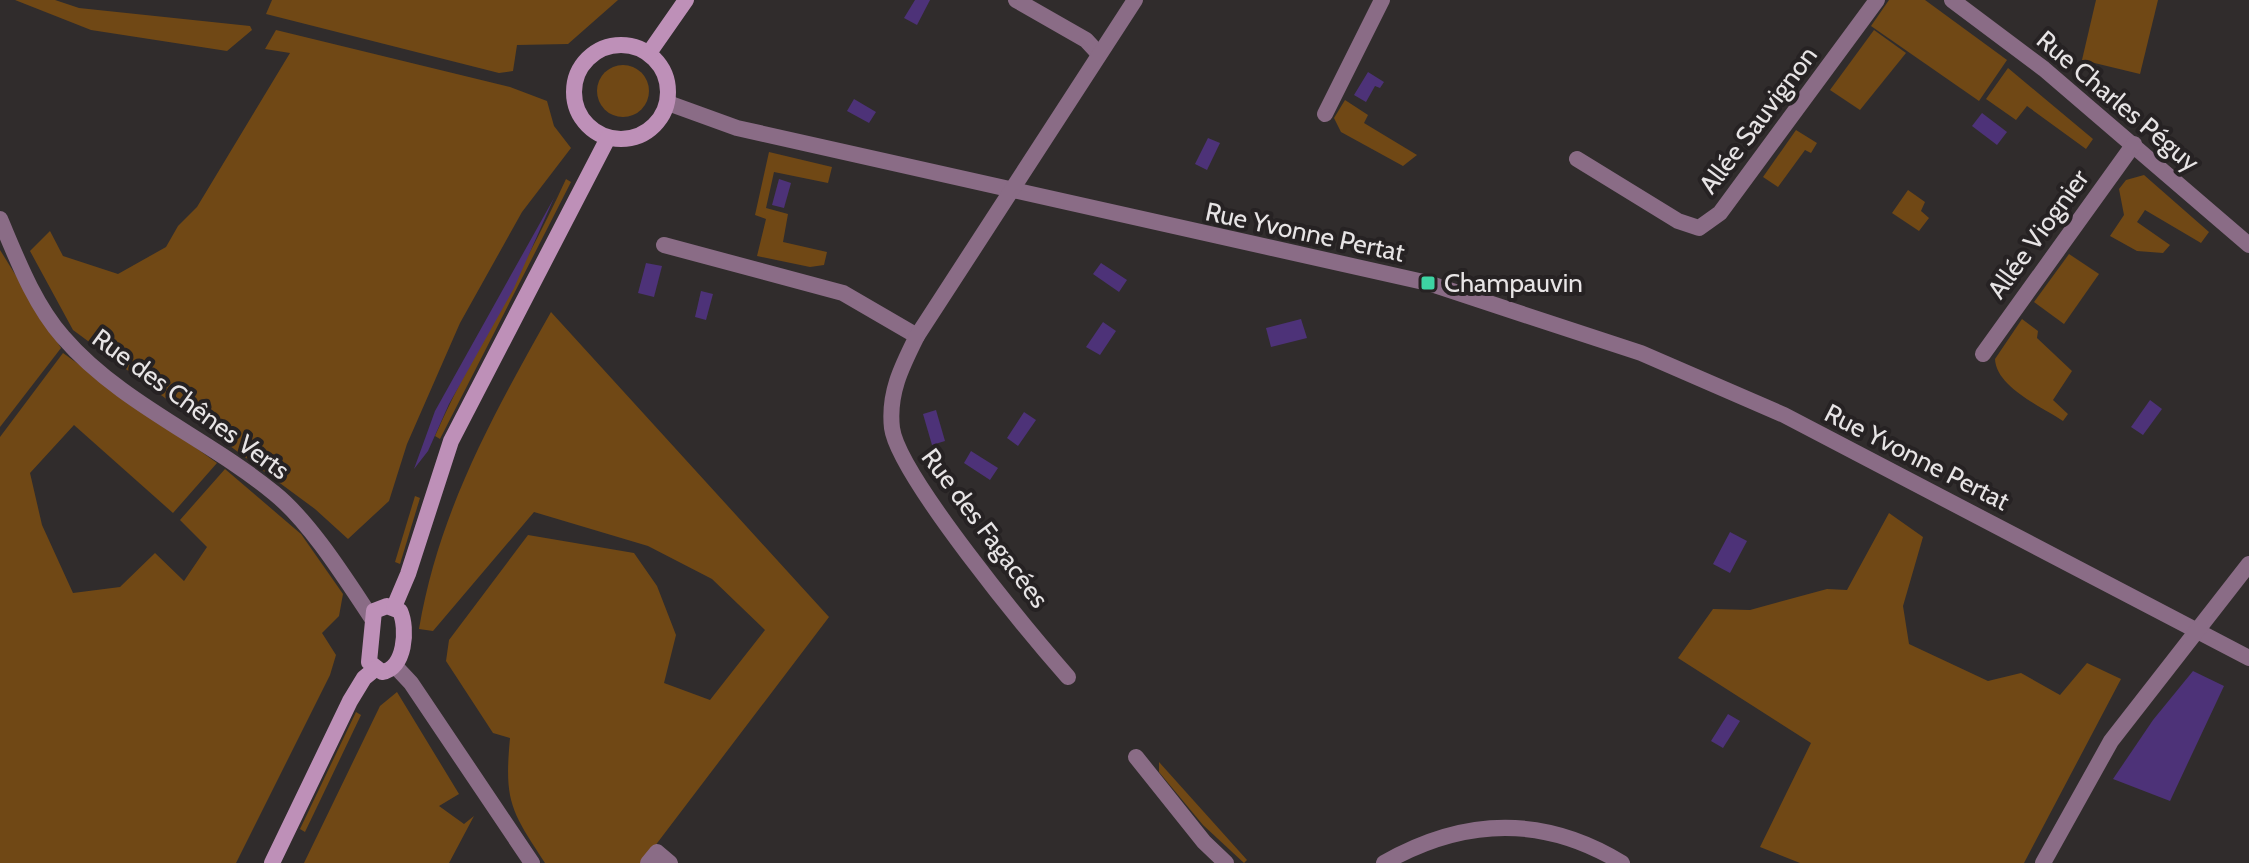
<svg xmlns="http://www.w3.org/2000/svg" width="2249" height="863" viewBox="0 0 2249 863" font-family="Cabin,sans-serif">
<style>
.green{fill:#704815}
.water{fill:#4d3278}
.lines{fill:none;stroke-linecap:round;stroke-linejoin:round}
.street{stroke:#8a6c86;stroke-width:16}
.secondary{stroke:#be90b8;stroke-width:16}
.poi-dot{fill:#3dd4a3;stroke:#262223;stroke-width:3}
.labels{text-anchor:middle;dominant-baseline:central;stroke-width:8;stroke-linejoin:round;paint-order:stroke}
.street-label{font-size:26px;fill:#e7e4e5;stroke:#262223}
.poi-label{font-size:26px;fill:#e7e4e5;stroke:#262223;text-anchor:start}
</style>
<rect width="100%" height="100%" fill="#302c2c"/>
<g class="green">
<polygon points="15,0 55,0 79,8 250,26 252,30 227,51 91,30"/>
<polygon points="272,0 618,0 568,44 517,45 513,71 499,73 266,14"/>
<polygon points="1889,0 1925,0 2007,60 1979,101 1871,26"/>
<polygon points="2096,0 2158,0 2140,74 2082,60"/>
<polygon points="276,30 510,87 547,101 554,126 571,148 522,212 460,323 407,444 389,501 348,539 315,509 73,330 30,251 50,231 63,256 118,274 166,247 178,226 197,207 290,53 265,49"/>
<polygon points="1874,30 1906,53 1860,110 1830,90"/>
<circle cx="623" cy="91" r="26"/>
<polygon points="2008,68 2093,139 2086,149 2027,106 2016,120 1986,99"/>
<polygon points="1345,100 1368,115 1364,123 1417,155 1403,166 1341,132 1334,118"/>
<polygon points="1796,130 1817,143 1811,153 1805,150 1778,187 1763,177"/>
<polygon points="769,152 832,167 828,183 774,172 766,208 788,214 783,242 827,252 824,265 810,267 757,256 766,219 755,215"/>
<polygon points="2144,175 2209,232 2201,243 2145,210 2137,222 2170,245 2163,253 2137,251 2110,236 2124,215 2119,189 2126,180"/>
<path d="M 566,179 L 571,182 L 440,439 L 435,436 C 474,348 526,267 566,179 Z"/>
<polygon points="1908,190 1925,202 1921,211 1929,218 1919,231 1892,213"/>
<polygon points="0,250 61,348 0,427"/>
<polygon points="2069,254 2099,274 2064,324 2034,302"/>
<path d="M 551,312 L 829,617 L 642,863 L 545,863 C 511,811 504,802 510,738 L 493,733 L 446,661 L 449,640 L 528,535 L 634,553 L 657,586 L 676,635 L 664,683 L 710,700 L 765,630 L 712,579 L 648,546 L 534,512 L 433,631 L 419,629 C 439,511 493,415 551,312 Z"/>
<path d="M 2022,319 L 2038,331 L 2037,338 L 2072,371 L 2053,400 L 2068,414 L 2063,421 C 2042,407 1996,387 1995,359 Z"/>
<polygon points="63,353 217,463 173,513 74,425 30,473 42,525 73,593 120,587 155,553 184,581 207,547 180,520 225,469 301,534 343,594 339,616 322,633 336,655 330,675 236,863 0,863 0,437"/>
<polygon points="415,496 420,498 400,564 395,562"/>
<polygon points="1889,513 1923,537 1903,606 1909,644 1988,681 2021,673 2060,695 2087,663 2121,679 2024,863 1800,863 1760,847 1811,743 1678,658 1713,609 1750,610 1827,589 1847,590"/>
<polygon points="397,692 459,794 439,806 464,824 474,816 449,863 304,863 380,706"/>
<polygon points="356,712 361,715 305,832 300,829"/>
<polygon points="1159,762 1247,860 1244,863 1203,825 1159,772"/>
</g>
<g class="water">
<polygon points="915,0 930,0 917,25 904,18"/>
<polygon points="1368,72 1384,82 1380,88 1375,86 1366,102 1354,95"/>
<polygon points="854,99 876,112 869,123 847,111"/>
<polygon points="1982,113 2007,132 1997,145 1972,126"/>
<polygon points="1208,138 1220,143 1207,170 1195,164"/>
<polygon points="779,179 791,183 784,208 772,205"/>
<polygon points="554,198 514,288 449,404 428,451 414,469 435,411"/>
<polygon points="646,263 662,266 654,297 638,293"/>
<polygon points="1101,263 1127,280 1119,292 1093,274"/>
<polygon points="701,291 713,294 706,320 695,317"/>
<polygon points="1301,319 1307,338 1271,347 1266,328"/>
<polygon points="1103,322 1116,331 1100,355 1086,347"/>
<polygon points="2150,400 2162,409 2143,435 2131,427"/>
<polygon points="936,410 945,441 932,445 923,414"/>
<polygon points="1024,412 1036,420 1018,446 1007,438"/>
<polygon points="971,451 998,468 990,480 964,463"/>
<polygon points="1730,532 1747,541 1730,573 1713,564"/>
<polygon points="2193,671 2224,686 2170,801 2113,779 2153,720"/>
<polygon points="1728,714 1740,721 1723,748 1711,741"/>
</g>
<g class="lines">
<g class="street">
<polyline points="1016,0 1086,40 1099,54"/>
<polyline points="1952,0 2044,69 2249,245"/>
<polyline points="668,103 737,128 1428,283 1641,353 1784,415 2249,658"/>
<polyline points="1325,114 1382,0"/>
<polyline points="1577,159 1678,221 1699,228 1720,213 1877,0"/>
<path d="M 0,219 C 17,259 34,304 63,337 C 120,403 207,438 274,493 C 310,522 345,578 371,617"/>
<polyline points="664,245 843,293 917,336"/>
<polyline points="1983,354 2134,144"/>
<polyline points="396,667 411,683 532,863"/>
<path d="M 1068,677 C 1031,635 898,475 892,428 C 888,393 902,366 917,336 L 1135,0"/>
<polyline points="1136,757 1204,842 1226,863"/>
<polyline points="648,863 657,852 670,863"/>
<path d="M 1384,863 C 1463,818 1542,814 1622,863"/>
<polyline points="2043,863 2111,741 2249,564"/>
</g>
<g class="secondary">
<circle cx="621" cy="92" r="47"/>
<polyline points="649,53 686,0"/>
<path d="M 387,606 L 400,611 C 408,629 405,669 382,672 L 369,662 L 374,611 Z"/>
<polyline points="394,607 408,574 451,441 608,138"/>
<polyline points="272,863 350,701 364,678 375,669"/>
</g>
</g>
<rect class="poi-dot" x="1420" y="275" width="16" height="16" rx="4"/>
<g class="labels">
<g class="street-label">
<text transform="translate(2118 101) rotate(40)">Rue Charles Péguy</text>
<text transform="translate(1758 120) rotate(-53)">Allée Sauvignon</text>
<text transform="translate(1305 232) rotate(12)">Rue Yvonne Pertat</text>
<text transform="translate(2038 234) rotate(-54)">Allée Viognier</text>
<text transform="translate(191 404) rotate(36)">Rue des Chênes Verts</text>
<text transform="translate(1917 457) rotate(27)">Rue Yvonne Pertat</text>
<text transform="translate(985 528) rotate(53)">Rue des Fagacées</text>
</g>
<g class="poi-label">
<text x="1444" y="283">Champauvin</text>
</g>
</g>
</svg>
